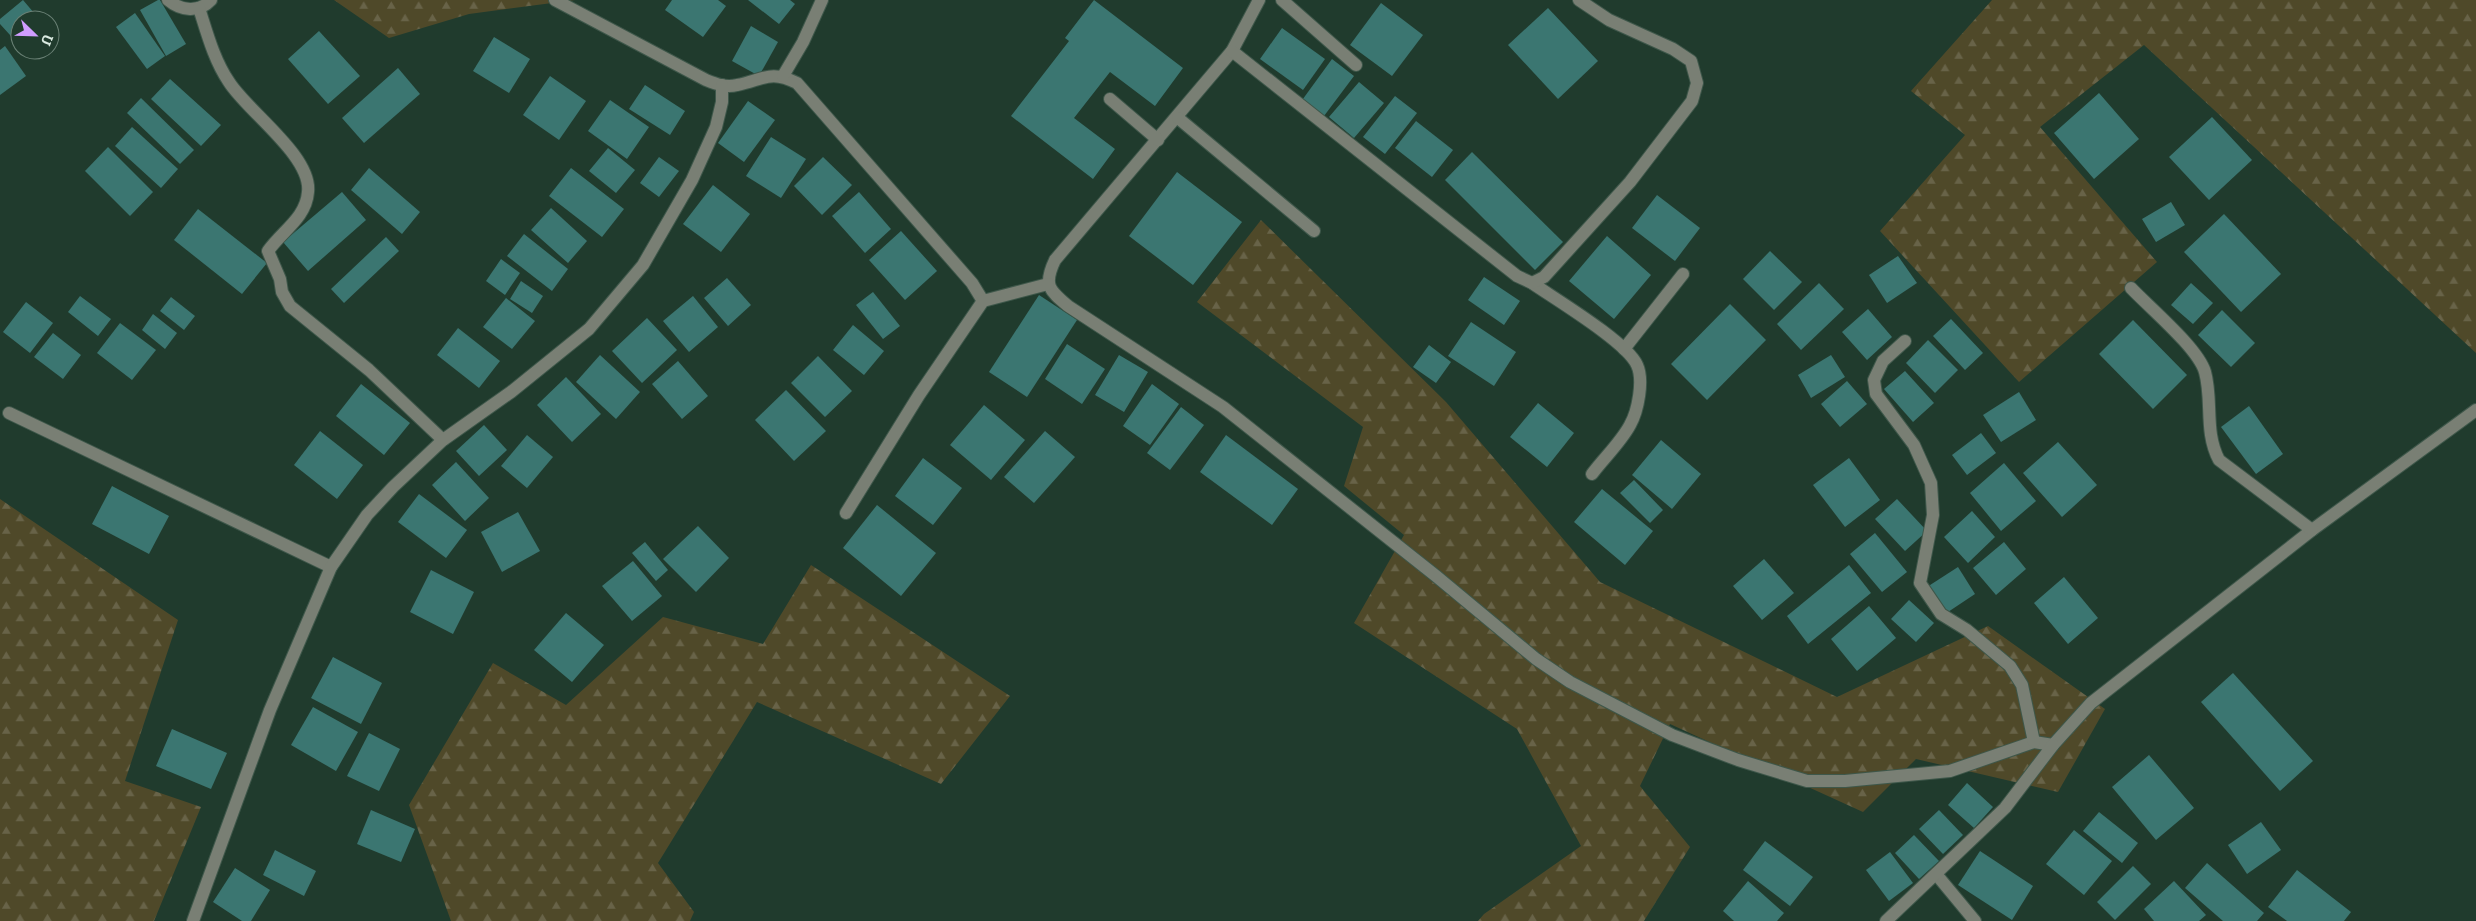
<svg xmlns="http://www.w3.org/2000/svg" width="2476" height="921" viewBox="0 0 2476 921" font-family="Bitter,serif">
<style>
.forest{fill:url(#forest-firs)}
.building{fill:#3b7671}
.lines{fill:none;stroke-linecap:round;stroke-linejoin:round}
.minor-casing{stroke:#3e574a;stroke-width:14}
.minor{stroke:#797f74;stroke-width:12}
</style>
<defs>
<pattern id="forest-firs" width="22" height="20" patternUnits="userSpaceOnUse" patternTransform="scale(1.25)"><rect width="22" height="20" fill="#4f4929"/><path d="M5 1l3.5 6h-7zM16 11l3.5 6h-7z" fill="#686348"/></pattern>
</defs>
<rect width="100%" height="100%" fill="#203b2d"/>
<g class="forest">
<polygon points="334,0 575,0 469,14 389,38"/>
<polygon points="1992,0 2476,0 2476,353 2144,45 2040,127 2157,262 2019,382 1880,231 1965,135 1911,91"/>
<polygon points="1261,220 1446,402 1600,582 1837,697 1988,626 2105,709 2058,792 1916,759 1863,812 1670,724 1640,786 1690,847 1644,921 1478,921 1484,914 1581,846 1517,729 1354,623 1404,535 1344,486 1363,427 1197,302"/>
<polygon points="0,499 178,620 125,781 201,807 154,921 0,921"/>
<polygon points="811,565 1010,696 941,784 757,702 658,863 694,912 690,921 451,921 409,805 493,663 566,705 663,617 763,644"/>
</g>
<g class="building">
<polygon points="23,0 40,20 20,20 20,46 0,24 0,19"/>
<polygon points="158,0 160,0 186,44 166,56 140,10"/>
<polygon points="672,0 718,0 726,6 703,37 665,10"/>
<polygon points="748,0 790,0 795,4 779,24"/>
<polygon points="1094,0 1183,68 1155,106 1110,72 1074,118 1115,149 1093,179 1011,116 1069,41 1065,38"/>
<polygon points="1381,3 1423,35 1392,76 1350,45"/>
<polygon points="1548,8 1598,61 1558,99 1508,45"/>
<polygon points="135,13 165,56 147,69 116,27"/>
<polygon points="751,26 778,42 759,76 732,61"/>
<polygon points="1282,28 1325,59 1303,90 1260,59"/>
<polygon points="319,31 360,76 328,104 288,59"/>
<polygon points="494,37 530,59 509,93 473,71"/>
<polygon points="5,46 26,76 0,95 0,50"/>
<polygon points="1332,59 1354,76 1321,120 1300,103"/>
<polygon points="398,68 420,94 364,143 342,118"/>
<polygon points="550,76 586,101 559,140 523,115"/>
<polygon points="170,79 221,125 201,146 151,99"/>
<polygon points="1359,82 1384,103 1354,138 1329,117"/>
<polygon points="645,85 685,111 670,135 629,109"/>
<polygon points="2099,93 2139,139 2094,179 2054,133"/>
<polygon points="1395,96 1417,113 1385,154 1363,137"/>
<polygon points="141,98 194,150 180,164 127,113"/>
<polygon points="610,100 649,127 627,159 588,131"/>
<polygon points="748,101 775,120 744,162 718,143"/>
<polygon points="2212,117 2252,160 2209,200 2169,157"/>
<polygon points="1416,121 1453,150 1432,177 1395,148"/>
<polygon points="132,127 178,169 161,188 115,146"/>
<polygon points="771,137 806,159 781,198 746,176"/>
<polygon points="108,147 153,192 130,216 85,171"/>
<polygon points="608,148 635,170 616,193 589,171"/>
<polygon points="1472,152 1563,242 1535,270 1445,180"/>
<polygon points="659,157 679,171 659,197 640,183"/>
<polygon points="823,157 852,185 822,215 794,186"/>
<polygon points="369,168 420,212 402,234 351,190"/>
<polygon points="571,168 624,209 602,237 549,196"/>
<polygon points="1177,172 1242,222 1193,285 1129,236"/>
<polygon points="713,185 750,214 721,252 683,224"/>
<polygon points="342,192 366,220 308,271 283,242"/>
<polygon points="859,192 891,229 865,253 832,216"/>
<polygon points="1657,195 1700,228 1675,261 1632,228"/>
<polygon points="2171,202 2185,225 2156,242 2142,219"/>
<polygon points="551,208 587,241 568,263 531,230"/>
<polygon points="198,209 267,263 242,294 174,240"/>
<polygon points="2224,214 2281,274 2241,312 2184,252"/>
<polygon points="901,231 937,271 905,300 869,260"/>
<polygon points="524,234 568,269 552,291 507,256"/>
<polygon points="1607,236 1651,275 1614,319 1569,281"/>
<polygon points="386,237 399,251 344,303 331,289"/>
<polygon points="1770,251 1802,282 1774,310 1743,279"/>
<polygon points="1898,256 1917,283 1887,303 1869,275"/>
<polygon points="501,259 520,273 505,295 486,281"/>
<polygon points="1484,277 1520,301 1504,325 1468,300"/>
<polygon points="727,278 751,305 728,326 704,298"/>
<polygon points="521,281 543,296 532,313 510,299"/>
<polygon points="1819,283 1844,309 1801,350 1777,324"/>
<polygon points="2191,283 2213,303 2193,324 2171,305"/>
<polygon points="873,292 900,326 883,339 856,305"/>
<polygon points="1039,295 1077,320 1027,397 989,372"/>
<polygon points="80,296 111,319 98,336 68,312"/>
<polygon points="693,296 718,327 689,352 663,321"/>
<polygon points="171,297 195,316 184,330 160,311"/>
<polygon points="506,298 535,321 512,349 483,327"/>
<polygon points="26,302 53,323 30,353 3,332"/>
<polygon points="1730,304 1766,340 1707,400 1671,364"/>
<polygon points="1868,309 1892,337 1867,360 1842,332"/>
<polygon points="2222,310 2255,343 2231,367 2198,335"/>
<polygon points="153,314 177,333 165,349 142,330"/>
<polygon points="647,318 677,350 642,383 612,351"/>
<polygon points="1951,319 1983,353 1965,370 1933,336"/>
<polygon points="2133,320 2187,375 2153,409 2099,354"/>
<polygon points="1471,322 1516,352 1494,386 1448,356"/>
<polygon points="120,323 156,350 132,380 97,353"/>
<polygon points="853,325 884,351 864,375 833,350"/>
<polygon points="458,328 500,361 479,388 437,355"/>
<polygon points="53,333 81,355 63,379 34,357"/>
<polygon points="1928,340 1958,370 1935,393 1906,363"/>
<polygon points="1067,344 1105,369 1082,404 1045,379"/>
<polygon points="1429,345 1451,362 1436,383 1413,367"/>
<polygon points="600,355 640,392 616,419 576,382"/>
<polygon points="1119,355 1148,372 1124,412 1095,395"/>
<polygon points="1831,355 1845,377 1811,398 1798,375"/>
<polygon points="818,356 852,391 825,417 791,383"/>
<polygon points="678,361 708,396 682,419 652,384"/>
<polygon points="1905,371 1934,403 1913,422 1884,389"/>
<polygon points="566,377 601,414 572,442 537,405"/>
<polygon points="1847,381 1867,404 1840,427 1821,404"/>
<polygon points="361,384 410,423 384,455 336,416"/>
<polygon points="1152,384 1179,404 1150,445 1123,426"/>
<polygon points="786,390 826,431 794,461 755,420"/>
<polygon points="2019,392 2036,420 2001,442 1983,415"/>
<polygon points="1538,403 1574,433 1547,467 1510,437"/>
<polygon points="984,405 1025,440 991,480 950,445"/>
<polygon points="2249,406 2283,454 2256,474 2221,427"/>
<polygon points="1181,407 1204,425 1170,470 1147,453"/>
<polygon points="484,425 507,450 479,476 456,451"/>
<polygon points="320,431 363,465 337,499 294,465"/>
<polygon points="1045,431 1075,457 1034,503 1004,477"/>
<polygon points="1981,433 1996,453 1967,475 1952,455"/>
<polygon points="527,435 553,457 527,488 501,466"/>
<polygon points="1226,435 1298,489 1272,525 1200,472"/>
<polygon points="1661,440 1701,474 1672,509 1632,475"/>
<polygon points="2058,442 2097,485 2062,517 2023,473"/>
<polygon points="923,458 962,488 933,525 895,496"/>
<polygon points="1849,458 1880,500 1845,527 1813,485"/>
<polygon points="456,462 489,498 465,521 432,485"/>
<polygon points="2004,463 2036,501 2001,531 1970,493"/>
<polygon points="1634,480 1663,510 1650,523 1620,493"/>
<polygon points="112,486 169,516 149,554 92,524"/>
<polygon points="1602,489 1653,531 1625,565 1574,522"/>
<polygon points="419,494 467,530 446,558 398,522"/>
<polygon points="1897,499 1927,531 1905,551 1875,519"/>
<polygon points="877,505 936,553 901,596 843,548"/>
<polygon points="1972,511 1995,537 1968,563 1944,537"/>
<polygon points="518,512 540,551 502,572 481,532"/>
<polygon points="698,526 729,558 696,592 663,559"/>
<polygon points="1875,533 1907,572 1882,592 1850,554"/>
<polygon points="645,542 668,570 656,581 632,553"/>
<polygon points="2004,542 2026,569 1996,595 1973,568"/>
<polygon points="1764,559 1794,593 1762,620 1733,586"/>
<polygon points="633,561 662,596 632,621 602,586"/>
<polygon points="1849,565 1871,593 1808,644 1787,616"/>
<polygon points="1958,567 1975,594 1945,614 1927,587"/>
<polygon points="431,570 474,592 453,634 410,612"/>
<polygon points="2064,577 2098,618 2068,644 2034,603"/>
<polygon points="1909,600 1934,623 1916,642 1891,619"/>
<polygon points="1869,606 1896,638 1857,671 1831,639"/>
<polygon points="566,613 604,645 572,682 534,650"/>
<polygon points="333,657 382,683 361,724 311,698"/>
<polygon points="2233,673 2313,761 2280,791 2201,702"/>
<polygon points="313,707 358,732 336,771 291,745"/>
<polygon points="172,729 227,753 211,789 156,766"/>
<polygon points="369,733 400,749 379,791 347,776"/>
<polygon points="2149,755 2194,808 2156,840 2112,787"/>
<polygon points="1967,783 1993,807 1974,828 1948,805"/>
<polygon points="371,810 415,829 401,862 357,844"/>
<polygon points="1939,810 1963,835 1943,854 1919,829"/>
<polygon points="2099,812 2138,843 2122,863 2083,831"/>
<polygon points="2261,822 2281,850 2247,874 2228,845"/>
<polygon points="2074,830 2112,861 2084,895 2046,864"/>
<polygon points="1914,835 1939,861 1919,879 1895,853"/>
<polygon points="1765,841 1813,877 1790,906 1743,870"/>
<polygon points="275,850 316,871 304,896 263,875"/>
<polygon points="1980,851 2033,886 2012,920 1958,885"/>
<polygon points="1890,852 1913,883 1889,901 1866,870"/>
<polygon points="2207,863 2264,913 2257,921 2223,921 2185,888"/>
<polygon points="2133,866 2151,884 2115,920 2097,902"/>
<polygon points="235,868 270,890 251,921 242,921 213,902"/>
<polygon points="2297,870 2351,912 2344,921 2287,921 2268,907"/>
<polygon points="1748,881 1784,913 1777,921 1734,921 1723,911"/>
<polygon points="2174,881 2206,915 2199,921 2154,921 2144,909"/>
</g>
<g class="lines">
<defs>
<g id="minor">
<path d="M 168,0 C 181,11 199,13 211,0"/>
<path d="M 555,0 L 706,80 C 716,84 726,88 737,85 C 763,80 770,69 797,83 L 972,283 L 983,301"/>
<path d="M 1259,0 L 1232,51 L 1055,260 C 1043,285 1049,290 1068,306 L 1223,407 L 1436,576 L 1536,659 L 1570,682 L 1672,735 L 1738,760 L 1807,781 L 1845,781 L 1950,771 L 2034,742 L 2053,745 L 2091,703 L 2312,530 L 2476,410"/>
<polyline points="1282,0 1356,65"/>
<path d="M 199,8 C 207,33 214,60 229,82 C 247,111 312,156 308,192 C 306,218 282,231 268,251 L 280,279 L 282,292 L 290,306 L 369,370 L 443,440"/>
<path d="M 1232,51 L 1517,276 L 1532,283 C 1555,299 1627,342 1637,365 C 1644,380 1638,411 1630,425 C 1621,442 1604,458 1592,474"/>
<polyline points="783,76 803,42 822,0"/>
<polyline points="1110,99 1158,140"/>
<polyline points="1178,118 1314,231"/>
<polyline points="1532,283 1544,277 1630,182 1692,101 1697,83 1691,61 1673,49 1609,20 1579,0"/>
<path d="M 2131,288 C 2150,308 2198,348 2205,372 C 2213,401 2204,432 2219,460 L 2312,530"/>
<polyline points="1905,341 1883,361 1874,380 1876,394 1914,445 1931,483 1933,515 1920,583 1941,614 1967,630 2010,666 2022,685 2034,742"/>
<polyline points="1624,349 1683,274"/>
<polyline points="9,413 331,567"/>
<polyline points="846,513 919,395 983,301 1048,284"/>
<polyline points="1936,874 1975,921"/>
<polyline points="193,921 270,710 331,567 367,515 393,487 443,440 511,392 589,329 643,265 692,180 716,127 722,102 722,85"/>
<polyline points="1886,921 2005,808 2053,745"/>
</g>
</defs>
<use href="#minor" class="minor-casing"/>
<use href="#minor" class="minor"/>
</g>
<g transform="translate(35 35) rotate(113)"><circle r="24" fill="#203b2d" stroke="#6a8175"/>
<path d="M0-4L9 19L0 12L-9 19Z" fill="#d09dff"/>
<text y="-8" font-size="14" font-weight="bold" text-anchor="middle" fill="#daeae1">U</text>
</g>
</svg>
